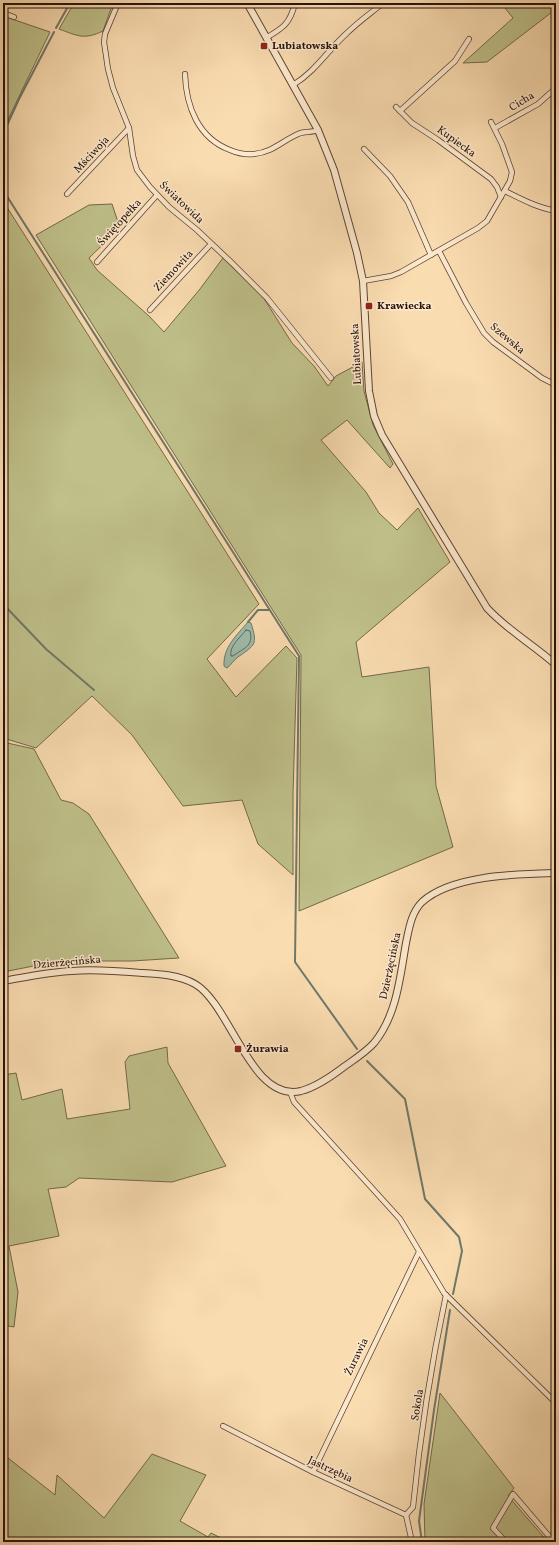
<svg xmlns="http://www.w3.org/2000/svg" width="559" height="1545" viewBox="0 0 559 1545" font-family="Vollkorn,serif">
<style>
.green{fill:#bfc08a;stroke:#73684a}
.water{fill:#9ebcaa;stroke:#6e786a}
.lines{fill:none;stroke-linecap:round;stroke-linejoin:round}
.shore{stroke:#62665a;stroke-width:1}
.stream{stroke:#6e786a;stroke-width:2}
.minor-casing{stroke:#5c4433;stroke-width:6}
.tertiary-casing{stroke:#5c4433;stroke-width:8}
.minor{stroke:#fce8cc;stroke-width:4.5}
.tertiary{stroke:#fce8cc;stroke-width:6}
.poi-dot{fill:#8f2418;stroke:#fce8cc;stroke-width:1.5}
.labels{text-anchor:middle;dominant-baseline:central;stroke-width:3;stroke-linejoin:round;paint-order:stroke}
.poi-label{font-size:11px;font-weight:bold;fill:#271109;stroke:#fce8cc;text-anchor:start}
.street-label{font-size:11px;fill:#271109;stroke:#fce8cc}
</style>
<rect width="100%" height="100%" fill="#fadcb1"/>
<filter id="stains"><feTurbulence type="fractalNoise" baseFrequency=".005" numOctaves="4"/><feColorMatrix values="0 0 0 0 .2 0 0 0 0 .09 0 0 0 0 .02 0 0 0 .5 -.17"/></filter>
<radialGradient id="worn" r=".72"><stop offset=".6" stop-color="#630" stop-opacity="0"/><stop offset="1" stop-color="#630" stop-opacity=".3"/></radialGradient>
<g class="green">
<path d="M 74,3 L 113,3 L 103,31 C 84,40 78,36 59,29 Z"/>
<polygon points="501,3 556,3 556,9 487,62 463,63 513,18"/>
<polygon points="3,16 50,32 3,130"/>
<polygon points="3,201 259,604 207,659 236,697 286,646 297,658 293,794 293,875 258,844 242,800 183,806 132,735 92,696 36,748 3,738"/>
<polygon points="112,204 120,228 89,258 97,270 149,316 164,332 200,289 223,258 263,297 292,343 314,366 328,386 336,376 362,362 364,391 373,425 393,464 390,468 347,420 321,440 366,492 379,513 397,530 418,508 450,562 356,642 362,677 429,667 436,786 453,847 299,911 301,655 36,235 89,205"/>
<polygon points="3,742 34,749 61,800 73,803 89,814 179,958 132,961 59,961 3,972"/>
<polygon points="167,1047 168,1063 226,1166 172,1182 79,1178 66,1187 48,1189 59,1236 9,1246 18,1292 14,1327 3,1325 3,1075 16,1073 22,1100 62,1089 67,1119 130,1109 125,1062 129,1056"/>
<polygon points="440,1393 514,1488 508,1496 548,1542 425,1542 424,1504"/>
<polygon points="3,1454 55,1495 57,1475 104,1518 152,1454 206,1475 180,1521 208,1537 211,1533 229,1542 3,1542"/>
</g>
<path class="water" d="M 248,622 L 251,623 C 258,645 255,645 238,657 C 234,660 231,665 227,668 L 224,666 C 223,647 237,635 248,622 Z"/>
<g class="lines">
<path class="shore" d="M 246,630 L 250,631 C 254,647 243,648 233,656 L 231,656 C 229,646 240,638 246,630 Z"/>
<g class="stream">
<polyline points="56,28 70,3"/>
<polyline points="3,134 19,99 54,32"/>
<polyline points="3,190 299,656 295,962 357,1049"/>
<polyline points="3,604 46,649 94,690"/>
<polyline points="248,622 258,610 269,610"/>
<polyline points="367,1061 405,1099 425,1199 459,1237 462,1251 453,1294"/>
<polyline points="422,1542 419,1521 434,1410 450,1310"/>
</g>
<defs>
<g id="minor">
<polyline points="118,3 105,34 104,42 108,69 113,88 129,128 133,156 137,170 150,187 169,207 197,230 232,263 267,298 331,378"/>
<polyline points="3,13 14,17"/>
<path d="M 266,38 C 283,28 290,24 295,3"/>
<path d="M 185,74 C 186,106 198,138 230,150 C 237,153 245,155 254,154 C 273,152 282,141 298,134 C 304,131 311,133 318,130"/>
<path d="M 293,85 C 315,72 328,50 347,33 C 358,22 371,13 383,3"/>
<polyline points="396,107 412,123 438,140 491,179 497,187 501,197"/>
<polyline points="400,111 455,61 469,39"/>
<polyline points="495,128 538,104 556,88"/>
<polyline points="364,149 390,176 408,202 431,255"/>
<path d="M 505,191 C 521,199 538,208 556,211"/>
<polyline points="67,194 129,128"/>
<polyline points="439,251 466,303 484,333 493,342 542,378 556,385"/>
<polyline points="97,262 157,195"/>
<polyline points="363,281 391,276 401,272 478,228 487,221 510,181 512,172 502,144 491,122"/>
<polyline points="150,310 211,244"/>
<polyline points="290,1092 294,1102 400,1219 444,1293 556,1403"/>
<polyline points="223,1426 313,1472 406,1515"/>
<polyline points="313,1472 419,1252"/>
<path d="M 406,1515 L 413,1507 C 420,1436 431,1365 446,1295"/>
<polyline points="406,1515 412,1542"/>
<polyline points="506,1542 493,1528 513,1494 554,1542"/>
</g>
<g id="tertiary">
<path d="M 247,3 L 318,130 L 334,170 L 357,253 L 363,281 L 369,391 L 374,416 L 382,435 L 487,608 C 507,630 534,645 556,665"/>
<path d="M 3,981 C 26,977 49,972 72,971 C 95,969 118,971 142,973 C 160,974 179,975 195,984 C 231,1005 251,1103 301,1091 C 316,1087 332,1076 345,1066 C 355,1059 366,1052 374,1043 C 397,1015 400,977 406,943 C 409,929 411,913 422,902 C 452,875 517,874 556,873"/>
</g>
</defs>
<use href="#minor" class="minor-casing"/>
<use href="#tertiary" class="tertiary-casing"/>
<use href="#minor" class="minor"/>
<use href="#tertiary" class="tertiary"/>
</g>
<g class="poi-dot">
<rect x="260" y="42" width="8" height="8" rx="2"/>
<rect x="365" y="302" width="8" height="8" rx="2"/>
<rect x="234" y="1045" width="8" height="8" rx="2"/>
</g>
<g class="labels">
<g class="poi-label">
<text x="272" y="46">Lubiatowska</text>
<text x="377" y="306">Krawiecka</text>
<text x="246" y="1049">Żurawia</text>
</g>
<g class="street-label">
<text transform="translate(522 102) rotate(-31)">Cicha</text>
<text transform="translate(456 142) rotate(36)">Kupiecka</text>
<text transform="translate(92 155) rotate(-47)">Mściwoja</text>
<text transform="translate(181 203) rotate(43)">Światowida</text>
<text transform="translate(120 223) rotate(-48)">Świętopełka</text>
<text transform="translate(174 271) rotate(-47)">Ziemowita</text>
<text transform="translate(507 339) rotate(40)">Szewska</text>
<text transform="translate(357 354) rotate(-93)">Lubiatowska</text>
<text transform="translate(67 963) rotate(-5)">Dzierżęcińska</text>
<text transform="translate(391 966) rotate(-78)">Dzierżęcińska</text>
<text transform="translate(357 1357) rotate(-64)">Żurawia</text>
<text transform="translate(418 1405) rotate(-81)">Sokola</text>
<text transform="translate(330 1470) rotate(25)">Jastrzębia</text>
</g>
</g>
<rect width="559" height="1545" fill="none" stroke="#fadcb1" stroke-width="16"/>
<rect x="4" y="4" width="551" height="1537" fill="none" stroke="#271109" stroke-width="2"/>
<rect x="8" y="8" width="543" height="1529" fill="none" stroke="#271109"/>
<rect width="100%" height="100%" filter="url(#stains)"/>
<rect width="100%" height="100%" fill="url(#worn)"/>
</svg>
